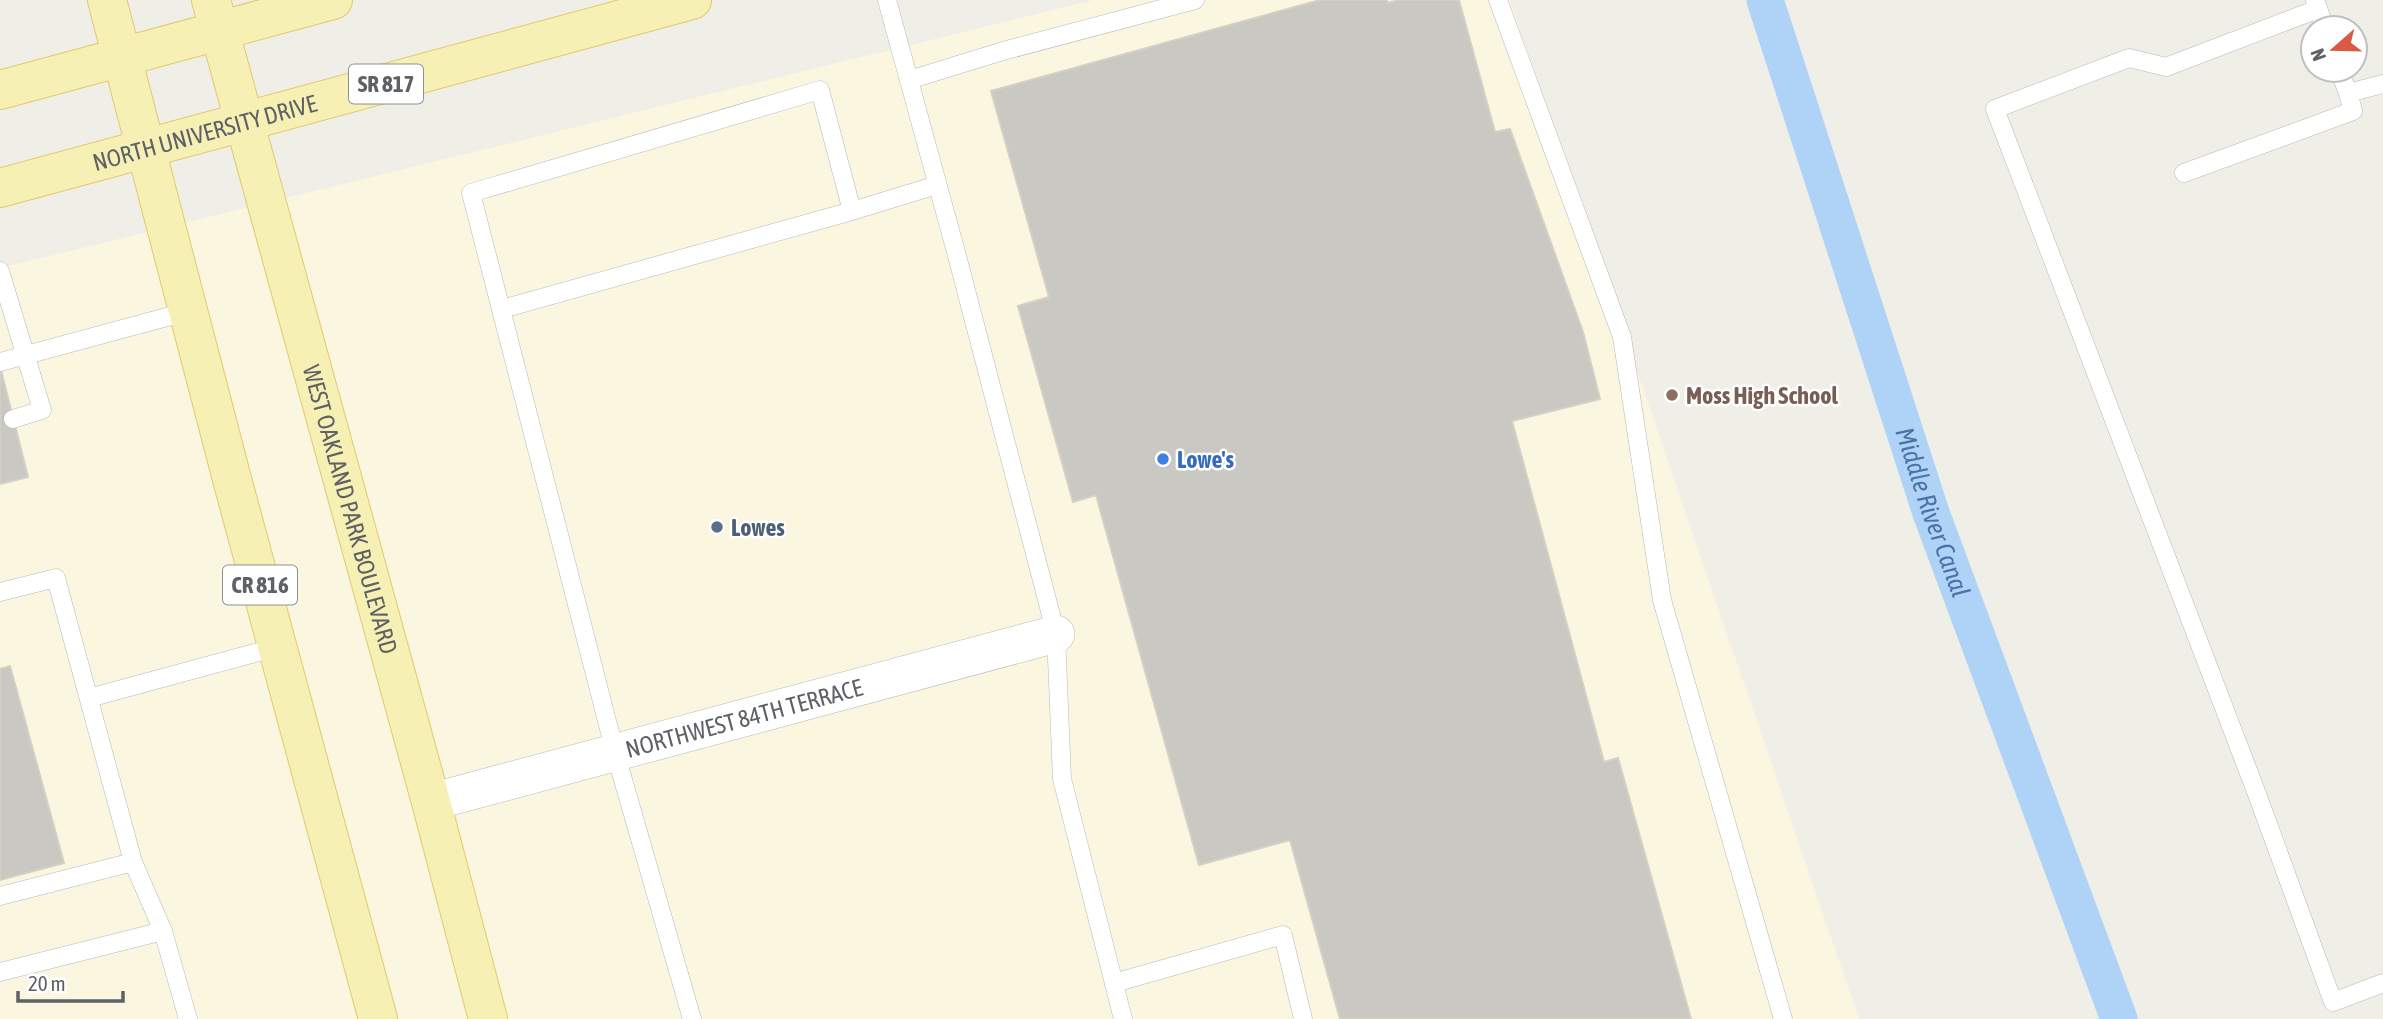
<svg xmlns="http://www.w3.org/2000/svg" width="2383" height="1019" viewBox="0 0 2383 1019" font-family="'Asap Condensed',sans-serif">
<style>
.commercial{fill:#fbf6e0}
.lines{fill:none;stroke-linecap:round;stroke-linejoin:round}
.canal{stroke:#afd3f6;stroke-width:37}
.building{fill:#cac8c3;stroke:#d3d0c6;stroke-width:2}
.lane-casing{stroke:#b7b8bc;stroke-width:19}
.street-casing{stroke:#b7b8bc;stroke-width:38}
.primary-casing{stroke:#e3c96b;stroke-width:40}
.lane{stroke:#fff;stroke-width:18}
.street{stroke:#fff;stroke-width:37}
.primary{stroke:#f7f0b4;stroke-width:38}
.education-dot{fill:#8d6e63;stroke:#fff;stroke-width:2.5}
.shop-dot{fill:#3f7fe0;stroke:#fff;stroke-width:2.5}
.service-dot{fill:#5c6f8a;stroke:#fff;stroke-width:2.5}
.labels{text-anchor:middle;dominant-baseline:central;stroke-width:5;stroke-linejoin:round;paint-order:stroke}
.shield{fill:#fff;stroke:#8e9093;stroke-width:2}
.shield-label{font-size:23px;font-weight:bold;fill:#5e6165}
.street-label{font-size:24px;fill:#5e6165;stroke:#fff}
.education-label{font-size:24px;font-weight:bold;fill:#785e54;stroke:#fff;text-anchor:start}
.shop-label{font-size:24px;font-weight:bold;fill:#366cbe;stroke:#fff;text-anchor:start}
.service-label{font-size:24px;font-weight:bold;fill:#4e5e75;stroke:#fff;text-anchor:start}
.water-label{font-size:26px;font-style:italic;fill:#4c73a7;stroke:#fff}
</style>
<rect width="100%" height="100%" fill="#efeee7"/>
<polygon class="commercial" points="1094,0 1510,0 1859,1019 0,1019 0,268"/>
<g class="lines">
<path class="canal" id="s1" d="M 1765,0 L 1931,513 L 2119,1019"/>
</g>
<g class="building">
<polygon points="1320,0 1387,0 1388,3 1398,0 1459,0 1495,132 1510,129 1583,332 1600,399 1512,421 1604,762 1618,758 1691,1019 1340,1019 1290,840 1199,865 1096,495 1073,502 1018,306 1049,297 991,91"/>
<polygon points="0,366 28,477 0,484"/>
<polygon points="10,666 64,863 0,880 0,669"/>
</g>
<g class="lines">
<defs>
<g id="lane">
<polyline points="887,0 956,252 1056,634 1062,779 1123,1019"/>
<polyline points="1498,0 1622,337 1662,600 1783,1019"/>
<polyline points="2315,0 2325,28"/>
<polyline points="2318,9 2166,67 2129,58 1995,109 2257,794 2333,1002 2383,983"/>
<polyline points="2339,70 2348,93 2383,84"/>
<polyline points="909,80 1003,51 1195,0"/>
<polyline points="2184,173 2353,111 2348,93"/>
<polyline points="0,271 42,410 13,419"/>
<polyline points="502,309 852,211"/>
<polyline points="0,362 189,311"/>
<polyline points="0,592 56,578 133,862 0,896"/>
<polyline points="89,698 277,647"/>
<polyline points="133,862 163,931 188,1019"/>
<polyline points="0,972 163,931"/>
<polyline points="1114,983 1283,935 1303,1019"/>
<polyline points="692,1019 615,752 471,193 820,90 852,211 937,185"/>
</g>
<g id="street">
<path id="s2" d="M 431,802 L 1056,634"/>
</g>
<g id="primary">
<polyline points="107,0 233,483 378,1019"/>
<path id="s3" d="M 211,0 L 431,802 L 488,1019"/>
<polyline points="0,90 333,0"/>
<path id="s4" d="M 0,188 L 692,0"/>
</g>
</defs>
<use href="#lane" class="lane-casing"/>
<use href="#street" class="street-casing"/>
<use href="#primary" class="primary-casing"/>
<use href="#lane" class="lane"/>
<use href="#street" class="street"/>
<use href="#primary" class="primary"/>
</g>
<circle class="education-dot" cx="1672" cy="395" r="7"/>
<circle class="shop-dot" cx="1163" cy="459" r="7"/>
<circle class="service-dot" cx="717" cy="527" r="7"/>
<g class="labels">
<g class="shield">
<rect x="349" y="64.5" width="74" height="39" rx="5"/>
<rect x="223" y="565.5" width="74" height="39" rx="5"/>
</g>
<g class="shield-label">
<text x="386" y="84">SR 817</text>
<text x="260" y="585">CR 816</text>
</g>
<g class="street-label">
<text stroke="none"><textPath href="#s4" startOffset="212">NORTH UNIVERSITY DRIVE</textPath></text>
<text stroke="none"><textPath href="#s3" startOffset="528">WEST OAKLAND PARK BOULEVARD</textPath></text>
<text stroke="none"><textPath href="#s2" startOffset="324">NORTHWEST 84TH TERRACE</textPath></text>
</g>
<g class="education-label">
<text x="1686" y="395">Moss High School</text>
</g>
<g class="shop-label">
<text x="1177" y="459">Lowe's</text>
</g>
<g class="service-label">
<text x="731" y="527">Lowes</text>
</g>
<g class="water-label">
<text stroke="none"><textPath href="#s1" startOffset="539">Middle River Canal</textPath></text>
</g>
</g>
<g transform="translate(2334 49) rotate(250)"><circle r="33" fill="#ffffff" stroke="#bfc0c1" stroke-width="2"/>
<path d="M0-5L12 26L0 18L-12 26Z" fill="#d85944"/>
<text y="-10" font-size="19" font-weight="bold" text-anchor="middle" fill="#5e6165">N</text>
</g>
<path d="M18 991v10h105v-10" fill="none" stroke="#5e6165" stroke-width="3.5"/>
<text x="28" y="991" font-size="21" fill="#5e6165" stroke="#ffffff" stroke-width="5" paint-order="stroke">20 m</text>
</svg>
